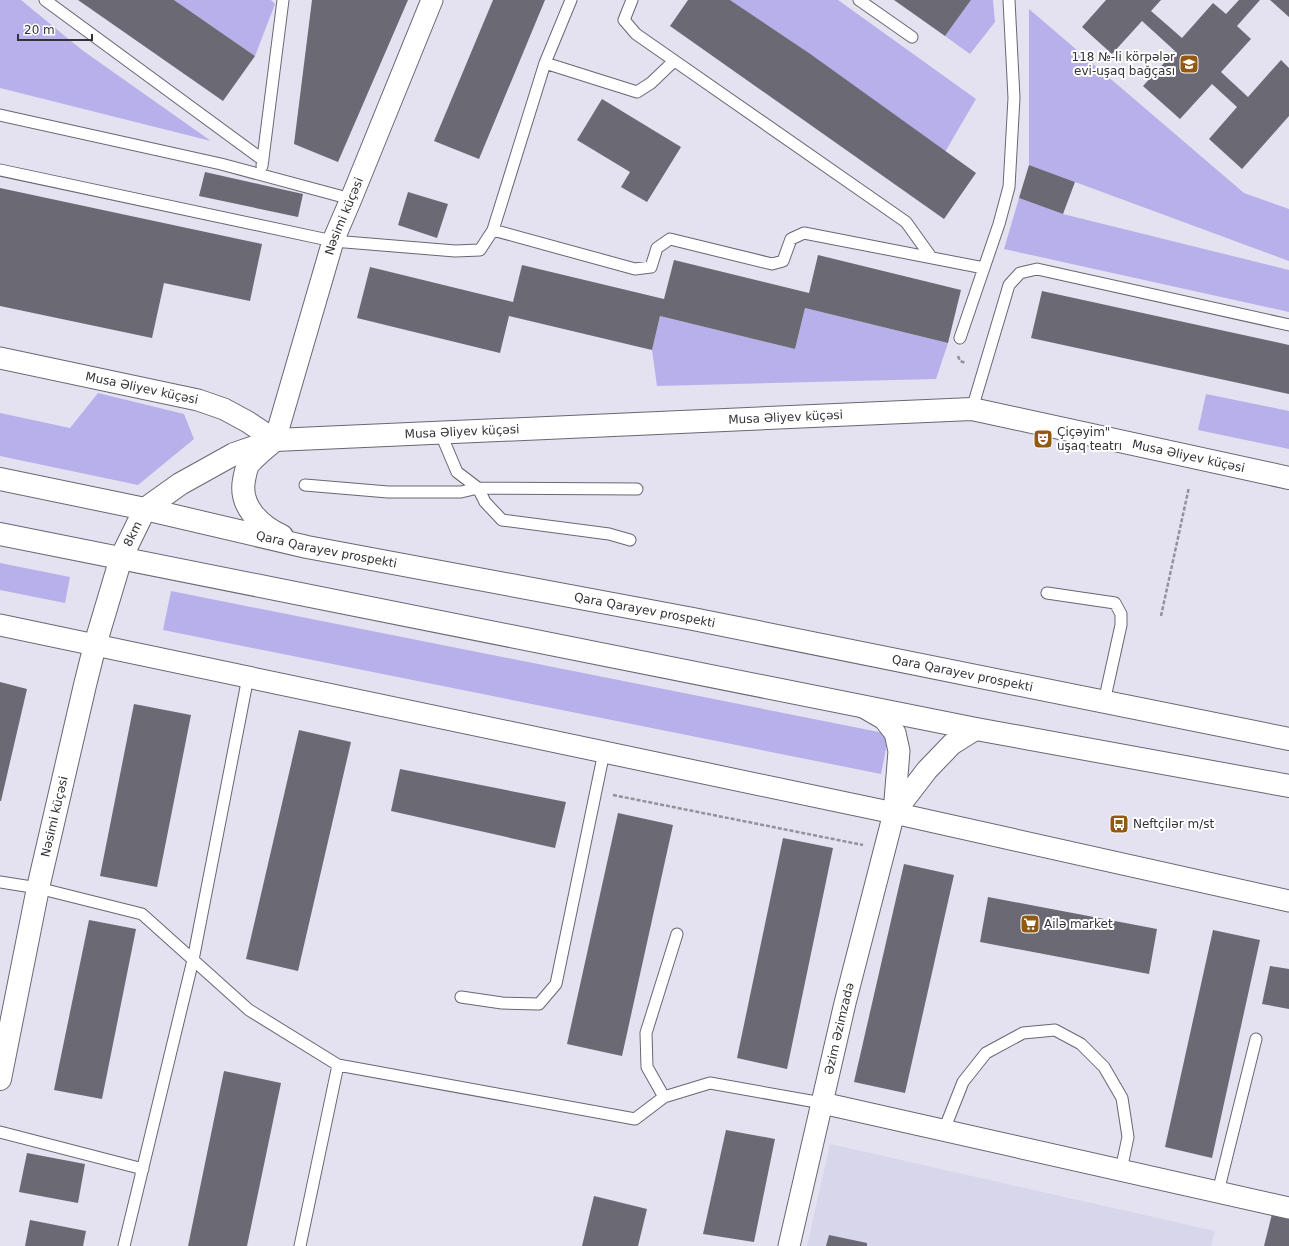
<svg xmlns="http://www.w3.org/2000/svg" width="1289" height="1246" font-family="'DejaVu Sans',sans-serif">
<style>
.built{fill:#d7d6ea}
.green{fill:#b8b0eb}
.building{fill:#6a6974}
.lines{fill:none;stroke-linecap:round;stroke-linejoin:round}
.lane-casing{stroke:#686772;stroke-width:13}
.street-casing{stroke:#686772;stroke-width:23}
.secondary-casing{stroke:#686772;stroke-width:24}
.primary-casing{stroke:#686772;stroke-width:24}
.path{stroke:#93929b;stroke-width:2.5;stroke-dasharray:4 2;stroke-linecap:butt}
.lane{stroke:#fff;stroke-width:11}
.street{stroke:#fff;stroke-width:21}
.secondary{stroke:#fff;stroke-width:22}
.primary{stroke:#fff;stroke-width:22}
.labels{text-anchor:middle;stroke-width:4;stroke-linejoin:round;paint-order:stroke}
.poi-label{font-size:12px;fill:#323237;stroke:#fff;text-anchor:start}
.street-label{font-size:12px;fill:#323237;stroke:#fff}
</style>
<rect width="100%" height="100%" fill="#e4e2f0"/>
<path class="built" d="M830,1144L1215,1231L1211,1246H807Z"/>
<path class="green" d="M0,0H21L82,50L211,141L0,88Z
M174,0H271L275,4L255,56Z
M730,0H838L976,99L945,152L809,53Z
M971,0H993L995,22L970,54L945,36Z
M1029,9L1244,193L1289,209V261L1029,165Z
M1019,198L1063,214L1289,270V312L1004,249Z
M805,308L948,343L936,379L657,386L652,350L660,316L795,349Z
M98,393L184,414L194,439L138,485L0,456V413L70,428Z
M1206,394L1289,411V449L1198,430Z
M0,563L70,577L65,603L0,590Z
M171,591L889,734L881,774L163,630Z"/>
<path class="building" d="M78,0H174L255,56L223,101Z
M312,0H408L338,162L294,144Z
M493,0H545L479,159L434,141Z
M688,0H730L809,53L976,173L944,219L670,26Z
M894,0H971L945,36Z
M1106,0H1161L1151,11L1182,38L1213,3L1226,14L1239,0H1260L1237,26L1251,39L1221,72L1248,97L1281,60L1289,68V116L1242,169L1209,139L1237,107L1212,84L1180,119L1143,86L1175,51L1142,21L1112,54L1082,27Z
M1270,0H1289V17Z
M602,99L681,147L647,202L621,187L630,172L577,140Z
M1029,165L1075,182L1063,214L1019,198Z
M205,172L303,194L298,217L199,196Z
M0,188L262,244L250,301L164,283L152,338L0,306Z
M408,192L448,204L437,238L398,225Z
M818,255L961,290L948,343L805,308L795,349L660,316L652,350L509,316L500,353L357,318L370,267L513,302L522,265L664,299L674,260L809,293Z
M1042,291L1289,345V394L1031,338Z
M0,682L27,689L1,801H0Z
M134,704L191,715L157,887L100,876Z
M299,730L351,742L298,971L246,959Z
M400,769L566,802L555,848L391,811Z
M618,813L673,825L622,1056L567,1044Z
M783,838L833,848L787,1069L737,1058Z
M904,864L954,875L905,1093L854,1082Z
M988,897L1157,929L1149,974L980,942Z
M89,920L136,929L102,1099L54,1090Z
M1213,930L1260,940L1212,1158L1165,1147Z
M1270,966L1289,969V1009L1262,1004Z
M224,1071L281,1083L247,1246H188Z
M726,1130L775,1139L754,1242L703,1234Z
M27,1153L85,1164L78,1203L19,1192Z
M594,1196L647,1209L638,1246H582Z
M1272,1214L1289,1218V1246H1264Z
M30,1220L86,1231L83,1246H25Z
M829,1235L867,1243V1246H826Z"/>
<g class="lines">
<g class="lane-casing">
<path id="lane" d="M45,0L263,160
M632,0L624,20L636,34L906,222L931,257
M859,0L912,37
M545,63L637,92L651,83L674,61
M0,115L221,164L351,199
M262,166L283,0
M0,170L333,241L455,251L480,250L493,230L545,63L571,0
M493,230L635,269L651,267L657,248L670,239L772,264L783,261L791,239L804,233L984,268
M960,338L999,224L1009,187L1014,98L1009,0
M972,409L1009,285L1020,273L1037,269L1289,325
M440,432L457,472L478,488L637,489
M305,485L388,492H461L478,488L485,502L502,520L609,534L630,540
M1047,593L1115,603L1121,614V625L1104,702
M0,882L38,888L142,914L249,1010L338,1065L635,1119L664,1097L710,1083L822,1103
M461,997L502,1003L539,1004L556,984L604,752
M664,1097L647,1067L646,1033L677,934
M944,1130L963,1082L986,1053L1023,1033L1055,1030L1081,1044L1104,1067L1122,1098L1128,1137L1121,1170
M0,1132L143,1169
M1218,1192L1256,1039
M124,1246L193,960L248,677
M300,1246L338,1065"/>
</g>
<g class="street-casing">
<g id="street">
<path id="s1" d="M0,358L198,400L224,409L248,422L275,440L333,241L351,199L432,0"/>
<path d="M0,625L894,813L1289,901"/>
<path d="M894,813L927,770L952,744L976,729"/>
<path d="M822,1103L1289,1208"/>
<path id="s2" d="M789,1246L845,1003L894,813L899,751L895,733L884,719L865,708"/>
</g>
</g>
<g class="secondary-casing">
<g id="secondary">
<path id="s3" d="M0,1079L38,888L85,685L95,645L121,558L145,509L180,484L234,454L275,440L972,409L1289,478"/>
</g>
</g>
<g class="primary-casing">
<g id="primary">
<path d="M275,440C268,446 253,458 248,465C246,469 245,475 244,480C239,506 260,526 282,536"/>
<path id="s4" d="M0,479L145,509L307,547L693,619L1289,739"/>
<path d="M0,534L976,729L1289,786"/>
</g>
</g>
<path class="path" d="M958,356L960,361L966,363
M1161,616L1189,487
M613,795L863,845"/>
<use href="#lane" class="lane"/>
<use href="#street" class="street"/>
<use href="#secondary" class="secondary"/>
<use href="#primary" class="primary"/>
</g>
<defs>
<g id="school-square" transform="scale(1)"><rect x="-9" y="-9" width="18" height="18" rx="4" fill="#915911" stroke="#fff"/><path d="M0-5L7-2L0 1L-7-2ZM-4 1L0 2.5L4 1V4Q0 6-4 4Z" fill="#fff"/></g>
<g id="theatre-square" transform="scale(1)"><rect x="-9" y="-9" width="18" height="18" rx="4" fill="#915911" stroke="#fff"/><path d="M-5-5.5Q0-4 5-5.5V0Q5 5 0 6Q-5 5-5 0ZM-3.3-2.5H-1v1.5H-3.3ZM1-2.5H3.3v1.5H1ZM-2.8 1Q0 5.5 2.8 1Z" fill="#fff"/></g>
<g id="bus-square" transform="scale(1)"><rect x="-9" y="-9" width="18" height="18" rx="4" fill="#915911" stroke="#fff"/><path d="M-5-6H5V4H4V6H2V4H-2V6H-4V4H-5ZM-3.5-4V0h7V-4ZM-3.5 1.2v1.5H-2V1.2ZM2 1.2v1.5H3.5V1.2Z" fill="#fff"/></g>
<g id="supermarket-square" transform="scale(1)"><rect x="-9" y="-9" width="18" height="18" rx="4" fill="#915911" stroke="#fff"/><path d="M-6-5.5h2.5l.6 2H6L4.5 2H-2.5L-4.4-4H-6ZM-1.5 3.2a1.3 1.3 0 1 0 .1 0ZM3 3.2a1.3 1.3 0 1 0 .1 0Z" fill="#fff"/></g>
</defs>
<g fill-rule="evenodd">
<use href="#school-square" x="1189" y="64"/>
<use href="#theatre-square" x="1043" y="439"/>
<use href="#bus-square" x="1119" y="824"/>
<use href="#supermarket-square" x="1030" y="924"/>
</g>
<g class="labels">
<g class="poi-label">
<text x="1175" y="61" text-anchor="end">118 №-li körpələr<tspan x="1175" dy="14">evi-uşaq bağçası</tspan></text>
<text x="1057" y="436">Çiçəyim"<tspan x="1057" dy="14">uşaq teatrı</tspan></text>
<text x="1133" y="828">Neftçilər m/st</text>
<text x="1044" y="928">Ailə market</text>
</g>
<g class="street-label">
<text dy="4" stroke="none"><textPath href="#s1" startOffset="524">Nəsimi küçəsi</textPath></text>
<text dy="4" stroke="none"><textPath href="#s1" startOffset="145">Musa Əliyev küçəsi</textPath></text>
<text dy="4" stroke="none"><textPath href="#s3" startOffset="1249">Musa Əliyev küçəsi</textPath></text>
<text dy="4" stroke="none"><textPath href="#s3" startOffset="925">Musa Əliyev küçəsi</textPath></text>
<text dy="4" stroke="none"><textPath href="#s3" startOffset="1657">Musa Əliyev küçəsi</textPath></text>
<text dy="4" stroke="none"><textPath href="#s3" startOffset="562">8km</textPath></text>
<text dy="4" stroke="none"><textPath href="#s4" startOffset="334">Qara Qarayev prospekti</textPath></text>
<text dy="4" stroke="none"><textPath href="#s4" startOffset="658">Qara Qarayev prospekti</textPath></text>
<text dy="4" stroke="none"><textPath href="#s4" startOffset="982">Qara Qarayev prospekti</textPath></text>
<text dy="4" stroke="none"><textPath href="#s3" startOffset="268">Nəsimi küçəsi</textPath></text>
<text dy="4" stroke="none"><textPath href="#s2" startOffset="223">Əzim Əzimzadə</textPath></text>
</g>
</g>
<path d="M18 34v6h74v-6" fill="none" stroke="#323237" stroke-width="2"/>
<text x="24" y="34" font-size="12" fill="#323237" stroke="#ffffff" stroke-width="3" paint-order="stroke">20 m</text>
</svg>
